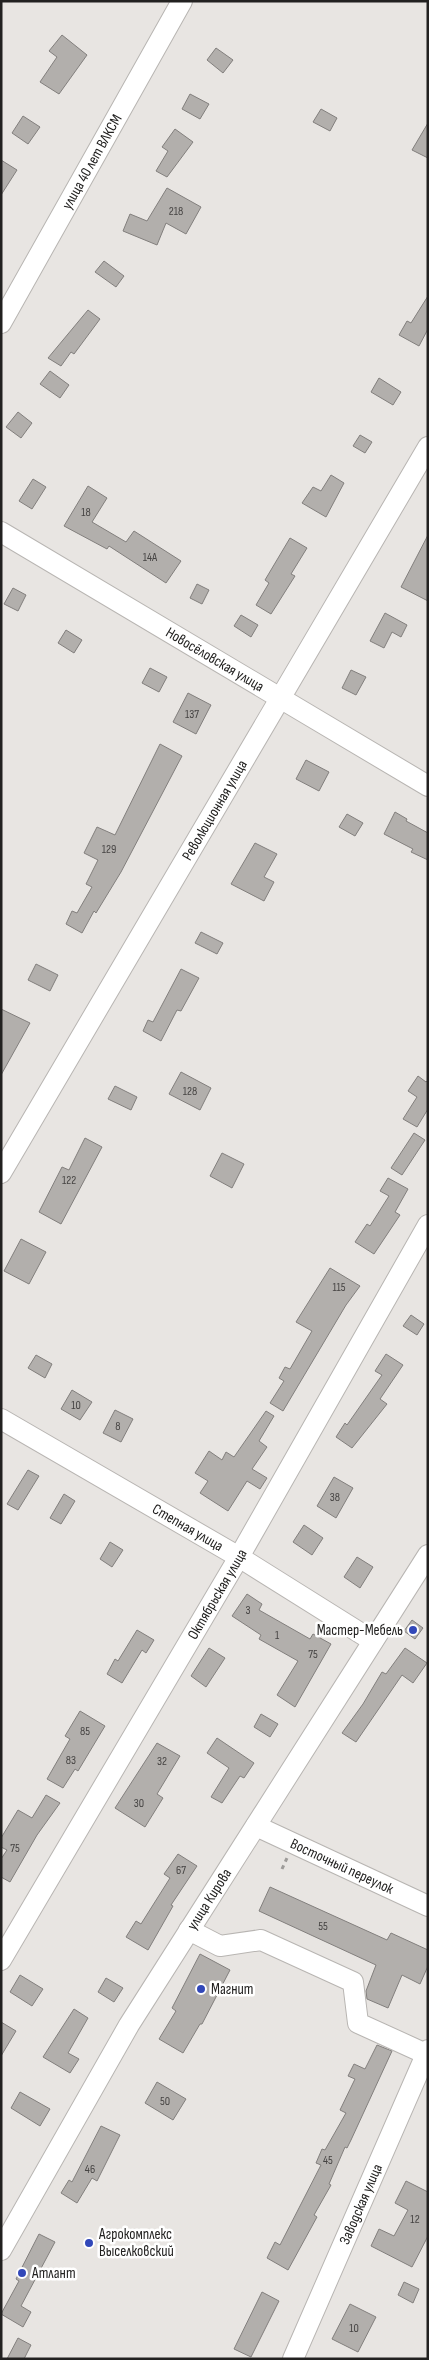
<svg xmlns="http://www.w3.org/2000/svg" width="429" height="2360" font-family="'Sofia Sans Condensed',sans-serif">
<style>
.building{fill:#b2afac;stroke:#827f7d}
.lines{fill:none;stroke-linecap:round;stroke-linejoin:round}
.minor-casing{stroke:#b8b5b2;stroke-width:22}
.path{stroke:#9d9b99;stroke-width:3;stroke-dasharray:4 4;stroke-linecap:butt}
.minor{stroke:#fff;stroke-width:20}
.poi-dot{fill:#3248b9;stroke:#fff;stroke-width:2}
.labels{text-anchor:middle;stroke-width:5;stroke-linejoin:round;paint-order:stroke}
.number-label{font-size:12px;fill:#464443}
.street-label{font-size:15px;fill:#222120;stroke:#fff}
.poi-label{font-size:15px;fill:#222120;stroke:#fff;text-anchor:start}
</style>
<rect width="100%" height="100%" fill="#e8e5e2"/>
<path class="building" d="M62,35L87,55L59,94L40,82L57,57L49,51Z
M216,48L233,60L223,73L207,60Z
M190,94L209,104L200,119L182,109Z
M321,109L337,118L330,131L313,122Z
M23,116L40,127L28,144L12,133Z
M428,123V158L412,150Z
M175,129L193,142L167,177L156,171L168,151L162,147Z
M1,160L17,170L1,195Z
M167,188L201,207L186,234L166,223L157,245L123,231L130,214L147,221Z
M104,261L124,276L116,287L95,272Z
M428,296V329L419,346L399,335L407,321L411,323Z
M88,310L100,319L74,354L71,352L61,366L48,358Z
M50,371L69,385L60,398L40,384Z
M379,378L401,392L393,405L371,392Z
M18,412L32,423L21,438L6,427Z
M360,435L372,442L365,453L353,446Z
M331,475L344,483L326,517L302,503L313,487L321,491Z
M33,479L46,487L32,509L19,501Z
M88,486L107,498L92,522L126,542L134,531L181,561L166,583L109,546L107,549L64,526Z
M428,535V601L401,587Z
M290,538L307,548L291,574L295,576L271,614L256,605L269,583L265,580Z
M197,584L209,590L202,604L190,598Z
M13,588L26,595L18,611L4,604Z
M385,613L407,625L401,637L392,632L384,648L370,641Z
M241,615L258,625L251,637L234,626Z
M66,630L82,640L74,653L58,643Z
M150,668L167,677L159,692L142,683Z
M351,670L366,677L356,695L342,688Z
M188,693L211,705L196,734L173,722Z
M160,744L182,756L121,872L96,913L94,911L82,933L66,924L72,911L77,913L92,887L86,884L98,860L84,853L97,827L115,835Z
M306,760L329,772L319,791L296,779Z
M395,812L407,819L406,821L428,833V860L411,852L413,849L384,834Z
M347,814L363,823L355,836L339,827Z
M255,843L277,854L264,877L274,882L264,901L231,884Z
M201,932L223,943L217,954L195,943Z
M36,964L58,975L50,991L28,980Z
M181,969L199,978L181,1011L177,1010L161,1041L143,1031L148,1020L153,1022Z
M1,1009L30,1023L1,1075Z
M181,1072L211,1088L200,1110L169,1094Z
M418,1076L426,1082L428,1080V1109L417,1127L403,1119L417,1097L408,1091Z
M115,1086L137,1097L131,1110L108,1099Z
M414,1133L425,1140L402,1175L391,1168Z
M85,1138L102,1147L61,1224L39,1212L62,1167L69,1170Z
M222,1153L244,1164L232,1188L210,1176Z
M388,1178L408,1189L395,1212L400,1215L374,1254L355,1242L367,1224L370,1226L389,1196L380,1191Z
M21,1239L46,1252L29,1284L4,1271Z
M330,1268L360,1286L346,1305L283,1411L270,1403L284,1381L279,1378L285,1367L290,1369L312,1331L296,1322Z
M411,1315L424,1324L417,1335L403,1326Z
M386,1354L403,1365L380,1399L387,1404L352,1448L336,1437L345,1423L347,1425L382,1375L375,1371Z
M36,1355L52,1364L45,1378L28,1368Z
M72,1390L92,1402L80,1420L61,1409Z
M115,1410L133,1419L121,1442L103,1433Z
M266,1411L274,1416L259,1441L267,1447L252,1469L267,1478L260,1489L247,1481L228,1511L200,1493L208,1481L195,1473L209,1451L222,1460L226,1452L234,1457Z
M28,1470L39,1476L18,1510L7,1504Z
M334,1477L353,1488L336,1518L317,1506Z
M64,1494L75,1501L61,1524L50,1518Z
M304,1525L323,1538L312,1555L293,1542Z
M110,1542L123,1550L112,1567L100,1559Z
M357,1557L373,1567L360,1588L344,1577Z
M247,1594L262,1604L259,1610L310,1639L313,1634L331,1644L295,1707L277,1695L298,1661L259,1639L261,1635L232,1616Z
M412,1620L423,1628L415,1639L404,1631Z
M137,1630L154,1640L146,1653L142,1650L122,1683L107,1674L115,1659L118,1661Z
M209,1648L225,1658L206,1687L191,1676Z
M405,1648L427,1663L413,1683L402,1675L356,1742L342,1733L363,1704L382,1672L386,1674Z
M80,1711L105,1726L78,1771L75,1769L63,1788L47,1779L70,1739L65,1736Z
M261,1714L278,1724L270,1737L254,1727Z
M217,1738L254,1763L244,1778L240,1776L222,1803L211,1797L229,1768L207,1753Z
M157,1743L180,1756L157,1794L163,1798L145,1827L115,1808Z
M46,1795L60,1803L37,1835L10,1882L1,1877V1859L7,1850L1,1847V1838L18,1810L32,1818Z
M178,1854L197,1866L171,1905L173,1906L148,1950L126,1937L136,1921L141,1924L170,1878L164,1874Z
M270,1887L387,1940L391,1933L428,1950V1966L420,1984L402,1975L388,2008L367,1999L366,1991L376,1965L259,1911Z
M200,1954L230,1970L202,2024H200L183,2053L159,2039L176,2011L172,2008Z
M20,1975L43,1989L32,2006L10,1992Z
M106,1978L123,1988L114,2002L98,1992Z
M74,2009L88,2018L68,2053L79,2059L70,2073L43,2057Z
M1,2022L16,2031L1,2056Z
M377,2045L392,2051L351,2140L347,2148L345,2147L329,2184L331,2185L314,2215L317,2217L288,2270L267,2258L275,2242L280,2245L321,2165L316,2163L322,2149L325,2150L346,2113L340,2110L355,2079L348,2076L354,2064L365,2069Z
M157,2082L186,2099L173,2120L145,2103Z
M20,2092L50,2109L40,2126L11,2108Z
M101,2126L120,2135L97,2181L92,2178L77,2203L61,2193L69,2180L72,2182Z
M406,2181L428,2192V2236L412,2267L371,2246L379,2229L394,2236L408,2210L395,2203Z
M39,2234L55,2242L21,2306L31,2312L23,2327L1,2314L19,2281L16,2279Z
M404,2282L419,2289L413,2303L398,2295Z
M262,2292L279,2301L251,2357L234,2349Z
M350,2304L376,2317L358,2352L332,2339Z
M18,2338L31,2345L24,2359H7Z"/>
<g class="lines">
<g class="minor-casing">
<g id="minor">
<path id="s1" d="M1,323L182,1"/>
<path id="s2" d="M1,532L428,786"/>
<path id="s3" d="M1,1173L428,447"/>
<path id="s4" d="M1,1419L239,1557L373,1641"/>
<path id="s5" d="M256,1826L428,1906"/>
<path d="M189,1930L220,1946L261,1940L353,1982L358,2023L426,2054"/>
<path id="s6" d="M1,1960L239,1557L428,1225"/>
<path id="s7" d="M1,2250L129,2025L428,1555"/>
<path id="s8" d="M293,2359L428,2050"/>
</g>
</g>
<path class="path" d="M282,1869L287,1858"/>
<use href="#minor" class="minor"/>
</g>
<g class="poi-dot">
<circle cx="413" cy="1630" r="5"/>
<circle cx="201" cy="1989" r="5"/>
<circle cx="89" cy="2243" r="5"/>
<circle cx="22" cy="2273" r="5"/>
</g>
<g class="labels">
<g class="number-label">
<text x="176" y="215">218</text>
<text x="86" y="516">18</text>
<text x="150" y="561">14А</text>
<text x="192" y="718">137</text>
<text x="109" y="853">129</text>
<text x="190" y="1095">128</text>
<text x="69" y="1184">122</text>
<text x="339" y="1291">115</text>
<text x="76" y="1409">10</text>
<text x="118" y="1430">8</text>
<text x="335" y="1501">38</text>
<text x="248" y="1614">3</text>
<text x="277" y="1639">1</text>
<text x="313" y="1658">75</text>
<text x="85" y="1735">85</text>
<text x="71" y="1764">83</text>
<text x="162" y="1765">32</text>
<text x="139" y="1807">30</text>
<text x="15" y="1852">75</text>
<text x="181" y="1874">67</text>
<text x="323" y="1930">55</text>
<text x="165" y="2105">50</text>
<text x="328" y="2164">45</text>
<text x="90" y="2173">46</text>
<text x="415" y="2223">12</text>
<text x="354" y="2332">10</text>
</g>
<g class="street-label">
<text dy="5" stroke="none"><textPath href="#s1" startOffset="185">улица 40 лет ВЛКСМ</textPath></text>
<text dy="5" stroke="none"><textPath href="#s2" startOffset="249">Новосёловская улица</textPath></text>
<text dy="5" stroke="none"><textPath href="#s3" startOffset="421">Революционная улица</textPath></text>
<text dy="5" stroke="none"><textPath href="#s4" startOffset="216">Степная улица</textPath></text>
<text dy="5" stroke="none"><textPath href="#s6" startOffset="425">Октябрьская улица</textPath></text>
<text dy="5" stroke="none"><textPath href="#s5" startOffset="95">Восточный переулок</textPath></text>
<text dy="5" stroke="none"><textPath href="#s7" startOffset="408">улица Кирова</textPath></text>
<text dy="5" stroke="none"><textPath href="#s8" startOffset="169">Заводская улица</textPath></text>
</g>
<g class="poi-label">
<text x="403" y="1635" text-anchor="end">Мастер-Мебель</text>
<text x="211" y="1994">Магнит</text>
<text x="99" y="2239">Агрокомплекс<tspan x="99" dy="17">Выселковский</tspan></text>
<text x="32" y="2278">Атлант</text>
</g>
</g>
<rect width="429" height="2360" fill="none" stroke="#222120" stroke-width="5"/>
</svg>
